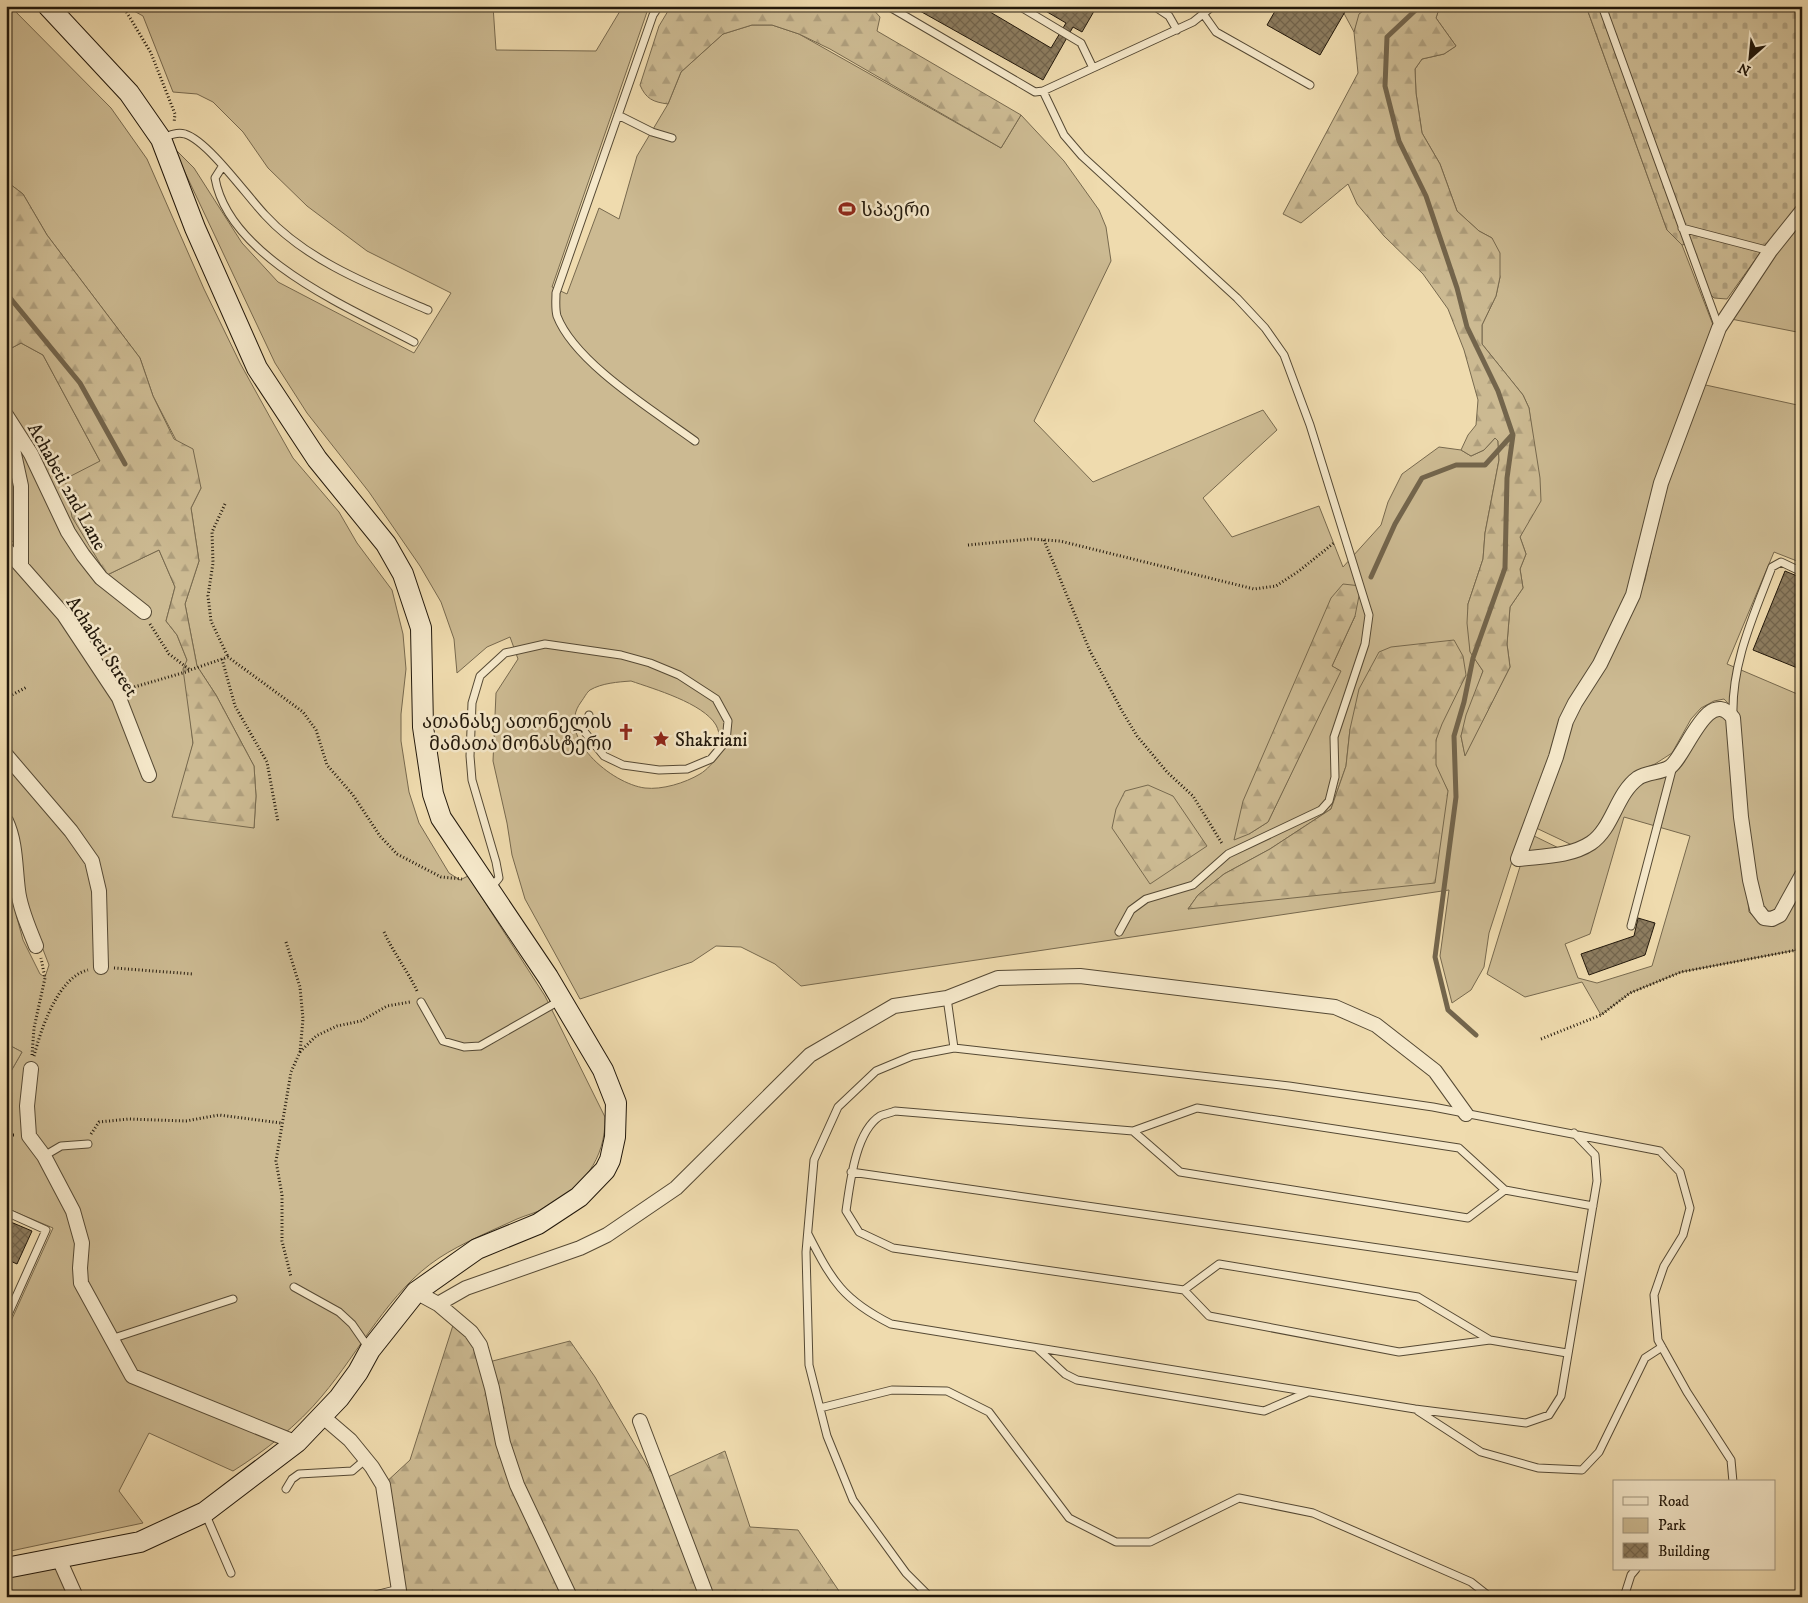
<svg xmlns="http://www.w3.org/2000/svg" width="1808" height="1603" font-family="'IM FELL DW Pica','Noto Serif Georgian',serif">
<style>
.green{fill:#ccba92;stroke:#77694e;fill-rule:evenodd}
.forest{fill:url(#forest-firs);stroke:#77694e}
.cemetery{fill:url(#cemetery-stones);stroke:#77694e}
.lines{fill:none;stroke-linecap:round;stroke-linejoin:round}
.stream{stroke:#73654c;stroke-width:5}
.building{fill:url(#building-cross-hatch);stroke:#22180b}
.lane-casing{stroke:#554934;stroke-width:9}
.street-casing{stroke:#554934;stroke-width:16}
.secondary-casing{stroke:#22180b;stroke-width:22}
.path{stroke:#22180b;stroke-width:3;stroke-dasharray:1 2.5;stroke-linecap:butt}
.lane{stroke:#f5e8ca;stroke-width:7}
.street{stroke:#f5e8ca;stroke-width:14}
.secondary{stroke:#f5e8ca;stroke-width:20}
.labels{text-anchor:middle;stroke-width:5;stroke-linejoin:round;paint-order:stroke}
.poi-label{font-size:19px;fill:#22180b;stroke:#f5e8ca;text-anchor:start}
.street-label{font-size:19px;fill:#22180b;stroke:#f5e8ca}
</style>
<defs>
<pattern id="forest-firs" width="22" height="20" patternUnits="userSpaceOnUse" patternTransform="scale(1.25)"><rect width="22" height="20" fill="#ccba92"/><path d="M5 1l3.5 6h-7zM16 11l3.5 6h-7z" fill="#af9f7d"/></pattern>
<pattern id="cemetery-stones" width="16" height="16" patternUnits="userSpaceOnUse" patternTransform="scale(1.25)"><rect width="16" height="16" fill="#ccba92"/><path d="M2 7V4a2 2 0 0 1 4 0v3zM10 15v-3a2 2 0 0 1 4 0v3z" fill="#af9f7d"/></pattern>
<pattern id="building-cross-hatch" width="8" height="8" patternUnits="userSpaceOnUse" patternTransform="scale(1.25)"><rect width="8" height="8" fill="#8d7d60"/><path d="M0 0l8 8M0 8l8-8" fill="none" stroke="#73654d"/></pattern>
</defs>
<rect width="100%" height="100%" fill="#efdbae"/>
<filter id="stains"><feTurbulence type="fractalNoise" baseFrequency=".004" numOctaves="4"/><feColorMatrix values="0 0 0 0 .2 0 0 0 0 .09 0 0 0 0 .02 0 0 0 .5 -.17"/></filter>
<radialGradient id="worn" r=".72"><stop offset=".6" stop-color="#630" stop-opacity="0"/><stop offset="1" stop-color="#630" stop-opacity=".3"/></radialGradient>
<path class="green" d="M6,6H10L111,108L147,159L204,289L240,363L271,419L293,458L339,512L357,543L392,590L403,634L406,669L401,714V741L409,792L419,823L449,873L460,880L468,876L545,996L605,1117C606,1159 582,1189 545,1208C536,1213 526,1215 517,1219C491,1231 462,1243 439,1258C389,1291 360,1351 322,1396C298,1425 265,1451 233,1471L149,1433L119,1491L143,1523L6,1552V1332L53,1228L6,1208V1080L22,1052L9,1045L6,1047V834L17,918L23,940L40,974L45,977L49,965L23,898L17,838L6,808V762L22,767L6,743V552L72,635L121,710L129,703L98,657L25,563L16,441L93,565L6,411V351L21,343L43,355L100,461L107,575L159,550L175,587L166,621L177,635L187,660V688L193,744L182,784L254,828L256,796L254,766L216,695L197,666L185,604L199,561L191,508L201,488L153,396L140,358L47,235L23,194L6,181Z
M125,6H493L496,50L596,51L623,6H649L552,287L567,294L599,208L619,219L637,156L668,104L681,72L723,34L752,25H772L799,34L1001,148L1021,115L1064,161L1099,210L1106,227L1111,261L1034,421L1093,482L1263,410L1277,430L1203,498L1232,537L1319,506L1343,567L1381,525L1388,502L1402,474L1439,447L1461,450L1471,456L1484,450L1495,438L1498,441L1499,460L1485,533L1483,559L1468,604L1470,651L1483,671L1461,736L1465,755L1510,667L1507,644L1510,607L1523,588L1520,569L1526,554L1520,537L1529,519L1532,434L1529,408L1523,395L1482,344V325L1496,296L1500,277L1492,238L1479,231L1457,211L1440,164L1422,133L1416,93L1415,69L1422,59L1444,54L1456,46L1436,18L1440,6H1586L1667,230L1682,245L1715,330L1638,568L1519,840L1489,933L1484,967L1471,990L1452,1003L1440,956L1449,890L801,986L775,964L741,947L716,946L692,962L580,999L525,899L512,855L507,823L493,761L496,693L518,659L510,637L487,647L457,673L454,639L441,602L420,566L369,492L307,413L275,363L173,147L194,168L242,243L278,282L414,353L451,293L367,251L307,206L268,168L243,132L213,102L197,94L173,92L143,16ZM1355,616L1332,666L1340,671L1268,822L1249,834ZM1466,675C1453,701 1428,736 1436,766C1439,775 1444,783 1448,791L1188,909L1198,895L1224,874L1270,849L1331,809L1346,766L1350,729ZM631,681C654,689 703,703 716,725C721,734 720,747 719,756C713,762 707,770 700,774C685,783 662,790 645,788C612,784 555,737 581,702C584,698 587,692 590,690C602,683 618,682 631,681Z
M1340,6H1370L1360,14L1354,32Z
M1802,217V333L1731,319Z
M1701,384L1802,406V563L1774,552L1727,664L1802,696V866L1778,912L1769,914L1760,905L1745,815L1738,714L1724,699L1714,701L1701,708L1691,719L1672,753L1655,764L1636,771L1589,838L1572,845L1534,827L1580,702L1636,603L1645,580L1667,480Z
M6,435L18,487L16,540L13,542L6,534Z
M1719,711L1730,725L1749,912L1757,920L1773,923L1802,883V949L1681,972L1630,993L1601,1015L1582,982L1525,997L1487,974L1530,834L1573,855L1597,843L1638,782L1672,769L1697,729ZM1624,817L1690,836L1652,966L1597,983L1578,978L1565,944L1590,934Z
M59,1559L76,1597H6V1568Z"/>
<path class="forest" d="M671,6H870L880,17L877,31L1021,115L1001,148L830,49L799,34L772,25H752L723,34L681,72L668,104C653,102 646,99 640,85L659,26Z
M1370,6H1440L1436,18L1456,46L1444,54L1422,59L1415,69L1416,93L1422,133L1440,164L1457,211L1479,231L1492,238L1500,253V277L1496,296L1482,325V344L1523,395L1529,408L1540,478L1541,501L1520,537L1526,554L1520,569L1523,588L1510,607L1507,644L1510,667L1465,756L1461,736L1466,715L1483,671L1470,652L1467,623L1468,604L1483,559L1485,533L1499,460L1498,441L1495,438L1484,450L1471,456L1461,450L1468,435L1476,425L1478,400L1464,350L1448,309L1423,274L1384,236L1357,204L1348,184L1301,223L1283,214L1358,73L1354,32L1359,14Z
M6,181L23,194L47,235L140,358L153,396L174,439L193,449L201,488L191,508L199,561L185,604L197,666L216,695L254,766L256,796L254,828L172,817L193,743L183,669L187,660L177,635L166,621L175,587L159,550L107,575L72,517L65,479L100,461L43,355L21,343L6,351Z
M1343,584L1361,586L1355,616L1332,666L1341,671L1268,822L1249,834L1234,840L1243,801L1331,598Z
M1454,640L1463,656L1466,675L1442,724L1436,740V765L1448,791L1435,883L1188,909L1198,895L1224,874L1270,849L1331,809L1346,766L1350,729L1359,689L1379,652L1391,647Z
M1148,785L1173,796L1207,846L1150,884L1112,828L1116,809L1125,791Z
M9,1045L22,1052L6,1080V1047Z
M455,1319L485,1363L570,1341L595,1377L657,1482L725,1451L750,1527L798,1530L843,1597H400L383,1485L410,1460Z"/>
<path class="cemetery" d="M1586,6H1802V202L1789,221L1765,246L1727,299L1714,298L1708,292L1691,243L1682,245L1667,230Z"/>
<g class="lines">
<path class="stream" d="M1420,6L1387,37L1385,86L1399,141L1426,196L1457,288L1467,327L1498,391L1513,435L1507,478L1505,568L1473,658L1464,702L1454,736L1456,797L1435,957L1448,1010L1476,1035
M6,293L80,383L125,464
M1371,577L1395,524L1422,478L1456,465H1485L1512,435"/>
</g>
<path class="building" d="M911,6H980L1051,48L1066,23L1037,6H1097L1082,32L1073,27L1043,80Z
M1278,6H1340L1346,10L1320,55L1267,25Z
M1785,571L1802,578V664L1800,669L1753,650Z
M1638,918L1655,923L1645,955L1589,975L1581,954L1634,936Z
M6,1220L32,1231L17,1264L6,1259Z"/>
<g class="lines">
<g class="lane-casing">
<path id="lane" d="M659,6L653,15L556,293C556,300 555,309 557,316C575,363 654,411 695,441
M888,6L1035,92L1043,91L1193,22L1213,6
M1019,6L1081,43L1093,68
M1154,6L1169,16L1177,30
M1602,6L1719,328
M1204,15L1216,32L1310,85
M1043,91L1064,135L1082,156L1237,298L1265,328L1284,355L1310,425L1369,615L1365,644L1334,737L1335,777L1329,801L1321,810L1228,854L1193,885L1146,899L1131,910L1119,932
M618,115L652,132L672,138
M163,138C170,135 177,132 185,134C208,141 247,196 265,215C307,261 372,286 428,310
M222,167L215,178C229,258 350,308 414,342
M1682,228L1770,251
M1733,718C1731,664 1753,617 1772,567L1781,562L1802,572
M491,888L499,878L496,862L472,780L470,756L472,703L480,676L505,653L545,644L621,655L650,663L679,675L716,699L728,721L726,741L711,759L687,769L659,770L623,765L604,756L583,730L589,715
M1631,926L1673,766
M947,998L954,1048L1289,1086L1433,1107L1660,1151L1680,1172L1690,1208L1683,1235L1664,1266L1654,1295L1658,1340L1687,1392L1731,1460L1733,1482
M421,1002L443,1041L464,1047L480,1046L559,1001
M1133,1131L895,1111C891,1113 884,1114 880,1116C855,1132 850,1184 846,1211L859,1232L893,1248L1184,1290L1209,1316L1399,1352L1490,1340L1418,1297L1219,1264L1184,1290
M44,1156L61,1146L88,1144
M851,1172L1580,1277
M1505,1190L1468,1218L1180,1172L1133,1131L1197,1108L1459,1148L1505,1190L1593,1206
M6,1212L46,1230L6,1319
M808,1234C832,1281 843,1300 891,1324L1415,1409L1526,1423L1549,1415L1561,1396L1597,1181L1595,1155L1574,1133
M294,1287L339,1312L352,1324L368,1347
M111,1339L233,1299
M1490,1340L1567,1353
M1037,1348L1065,1374L1077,1380L1264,1411L1306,1393
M820,1408L892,1390L947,1391L989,1412L1069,1518L1116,1542H1150L1239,1498L1313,1513L1471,1582L1490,1597
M1418,1411L1481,1452L1538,1468L1582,1470L1599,1452L1645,1358L1662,1347
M286,1489L292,1479L299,1474L352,1471L366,1459
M205,1513L231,1573
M367,1597L399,1589
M930,1597L906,1573L853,1500L827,1436L809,1365L806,1252L814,1160L838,1107L876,1071L912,1056L954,1048
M1624,1597L1631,1575L1636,1569"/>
</g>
<g class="street-casing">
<path id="street" d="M1802,211L1770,251L1719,328L1661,483L1633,595L1600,664L1575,703L1566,721L1556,757L1518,859C1542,856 1570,857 1591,843C1613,828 1616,794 1638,778C1647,772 1661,773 1670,767C1686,756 1708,684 1733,718L1741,817L1750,880L1757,909L1764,918L1772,919L1780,915L1802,875
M6,415L31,454L68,532L83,555L101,578L144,612
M12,425L11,440L21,486V565
M6,549L64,615L119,698L149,775
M6,755L71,831L92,861L99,891L101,967
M6,821C16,842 15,867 18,890C20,909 29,928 36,946
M31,1069L27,1106L29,1136L44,1156L73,1211L82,1243L80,1268L81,1283L132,1376L297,1443
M416,1292L438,1304L471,1332L480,1345L492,1388L503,1443L517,1485L570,1597
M438,1304L466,1288L580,1248L607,1235L676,1188L810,1055L894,1006L947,998L998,978L1080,976L1335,1007L1376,1025L1435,1071L1466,1114
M322,1416L350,1440L372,1467L383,1485L400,1597
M640,1421L707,1597
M59,1559L76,1597"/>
</g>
<g class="secondary-casing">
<path id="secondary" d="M6,1568L140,1542L205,1512L297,1442L339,1398L358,1372L370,1350L416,1292L477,1249L538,1224L579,1197L605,1170L610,1160L615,1137L616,1103L603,1070L548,977L441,818L433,794L423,727L421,628L403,574L386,544L317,459L257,368L195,228L161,139L129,93L48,6"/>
</g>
<path class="path" d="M123,6L151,53L175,114L174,123
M225,504L212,532L213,563L208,596L211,621L228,657
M1044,540L1090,651L1122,711L1137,736L1167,772L1193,796L1223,845
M968,545L1031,539L1060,541L1254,589L1276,586L1299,571L1335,542
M150,624L169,654L190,670L228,657L303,712L316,730L327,765L353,795L380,836L397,854L441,877L462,879
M222,659L235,706L267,762L278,822
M131,688L189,671
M6,698L27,687
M384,932C394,954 408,971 418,993
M286,942L300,987L303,1019L300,1052L291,1072L276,1161L282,1195V1241L291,1277
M114,968L193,974
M1541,1039L1601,1015L1630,993L1681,972L1802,949
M300,1052L316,1036L337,1026L361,1021L387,1006L410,1002
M32,1055L34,1028L45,978L41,958
M34,1056C41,1029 58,977 88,970
M91,1134L99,1122L129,1119L186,1121L219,1115L281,1123
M6,1135H15"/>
<use href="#lane" class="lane"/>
<use href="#street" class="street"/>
<use href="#secondary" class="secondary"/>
</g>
<defs>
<g id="stadium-bare" transform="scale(1.35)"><path d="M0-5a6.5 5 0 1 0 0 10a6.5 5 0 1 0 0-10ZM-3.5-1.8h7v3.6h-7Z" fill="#8f2418" stroke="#f5e8ca" stroke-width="2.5" paint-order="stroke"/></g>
<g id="church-bare" transform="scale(1.35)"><path d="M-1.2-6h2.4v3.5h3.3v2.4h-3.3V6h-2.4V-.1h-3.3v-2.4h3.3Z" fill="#8f2418" stroke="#f5e8ca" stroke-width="2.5" paint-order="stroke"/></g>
<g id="sight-bare" transform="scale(1.35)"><path d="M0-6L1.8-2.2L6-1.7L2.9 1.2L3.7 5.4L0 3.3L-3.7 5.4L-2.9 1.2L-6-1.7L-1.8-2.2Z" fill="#8f2418" stroke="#f5e8ca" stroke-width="2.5" paint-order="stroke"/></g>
</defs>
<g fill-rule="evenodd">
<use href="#stadium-bare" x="847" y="209"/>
<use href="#church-bare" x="626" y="732"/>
<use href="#sight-bare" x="661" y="739"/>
</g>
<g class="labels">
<g class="poi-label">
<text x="861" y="216">სპაერი</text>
<text x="612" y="728" text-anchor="end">ათანასე ათონელის<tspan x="612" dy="22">მამათა მონასტერი</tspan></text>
<text x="675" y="746">Shakriani</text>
</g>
<g class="street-label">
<text transform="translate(68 486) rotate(61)" y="7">Achabeti 2nd Lane</text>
<text transform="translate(103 646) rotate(57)" y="7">Achabeti Street</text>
</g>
</g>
<rect width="1808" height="1603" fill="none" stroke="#efdbae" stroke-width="25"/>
<rect x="8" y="8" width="1793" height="1588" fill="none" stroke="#22180b" stroke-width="2.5"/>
<rect x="12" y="12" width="1783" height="1578" fill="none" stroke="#22180b"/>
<rect x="1613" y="1480" width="162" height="90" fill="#f5e8ca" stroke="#a1957e"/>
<rect x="1623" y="1497" width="25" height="8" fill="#f5e8ca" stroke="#a1957e"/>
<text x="1658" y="1506" font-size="15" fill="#22180b">Road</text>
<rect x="1623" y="1518" width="25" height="15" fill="#ccba92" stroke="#a1957e"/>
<text x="1658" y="1530" font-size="15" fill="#22180b">Park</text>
<rect x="1623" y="1543" width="25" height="15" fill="url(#building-cross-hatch)" stroke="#a1957e"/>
<text x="1658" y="1556" font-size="15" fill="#22180b">Building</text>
<g transform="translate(1750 58) rotate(207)" stroke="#f5e8ca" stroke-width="4" paint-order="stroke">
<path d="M0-4L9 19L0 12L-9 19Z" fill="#22180b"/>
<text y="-8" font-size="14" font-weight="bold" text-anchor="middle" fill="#22180b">N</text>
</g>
<rect width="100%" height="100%" filter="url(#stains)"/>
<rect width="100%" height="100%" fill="url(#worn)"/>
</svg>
